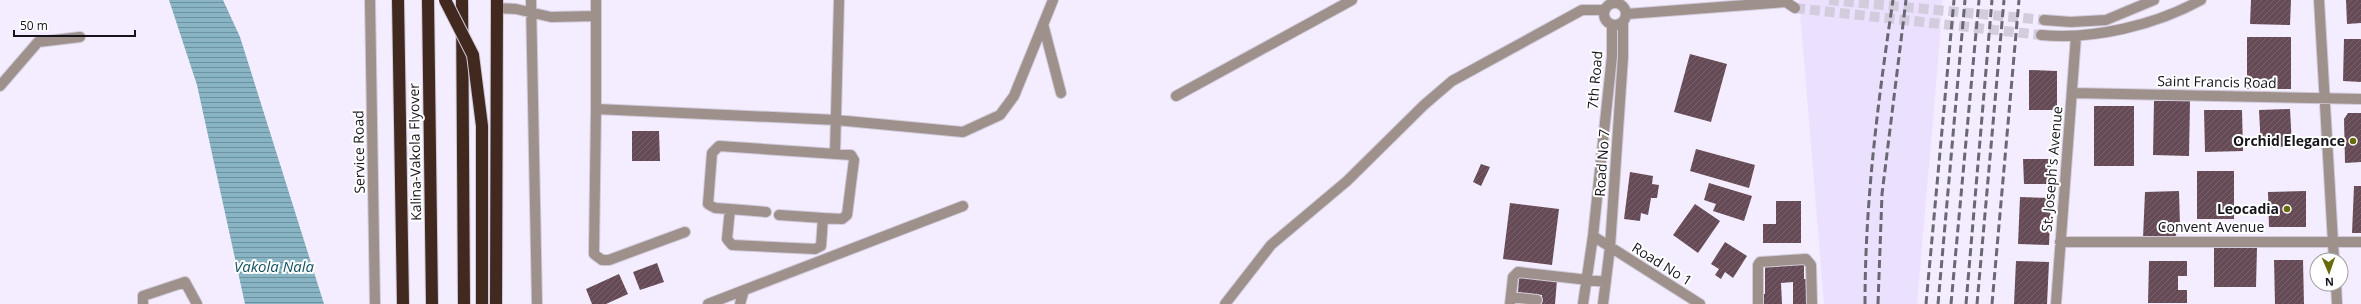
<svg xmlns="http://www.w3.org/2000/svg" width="2361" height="304" font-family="'Open Sans',sans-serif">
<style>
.built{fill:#ebe1fe}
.water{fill:url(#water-rules)}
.building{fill:url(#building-hatch)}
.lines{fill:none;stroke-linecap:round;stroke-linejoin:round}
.minor-tunnel{stroke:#d2ccdd;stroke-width:10;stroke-dasharray:10 5;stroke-linecap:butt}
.minor-casing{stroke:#d0cadb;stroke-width:12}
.highway-casing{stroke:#d0cadb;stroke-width:14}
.minor{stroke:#9e908b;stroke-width:10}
.highway{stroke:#422920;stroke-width:12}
.rail{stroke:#6b6774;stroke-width:3;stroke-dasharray:8 4;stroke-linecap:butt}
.highway-bridge-casing{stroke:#d0cadb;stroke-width:14;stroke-linecap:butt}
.highway-bridge{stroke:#422920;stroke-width:12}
.poi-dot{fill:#696b0b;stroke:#fff;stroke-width:1.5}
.labels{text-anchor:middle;stroke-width:4;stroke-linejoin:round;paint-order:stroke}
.street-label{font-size:14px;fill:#16131d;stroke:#fff}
.poi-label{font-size:14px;font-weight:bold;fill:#16131d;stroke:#fff;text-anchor:end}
.water-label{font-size:15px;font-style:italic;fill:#145163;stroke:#fff}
</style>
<defs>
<pattern id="water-rules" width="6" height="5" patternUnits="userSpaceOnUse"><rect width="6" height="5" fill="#88b4c4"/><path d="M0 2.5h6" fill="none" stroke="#6e919f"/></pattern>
<pattern id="building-hatch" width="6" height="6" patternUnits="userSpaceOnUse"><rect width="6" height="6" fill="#664b56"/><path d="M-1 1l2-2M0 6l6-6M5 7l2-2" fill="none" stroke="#77616a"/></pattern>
</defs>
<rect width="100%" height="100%" fill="#f3edff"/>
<path class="built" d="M1799,0H1942L1940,39L1917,304H1824Z"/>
<path class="water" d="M169,0H223L240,37L324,304H245L197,85Z"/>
<path class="building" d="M2251,0H2291L2290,25L2250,24Z
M2346,0H2361V23L2347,24Z
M2247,37H2291V89H2247Z
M2344,39H2361V82L2343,81Z
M1690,54L1727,64L1711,122L1674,112Z
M2029,70L2057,71V110H2029Z
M2154,101H2190L2189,156L2153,155Z
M2094,106H2134V166H2094Z
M2290,109L2292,146L2261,148L2259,110Z
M2204,110H2242L2243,151L2205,152Z
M2348,113H2361V162L2345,163L2344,119Z
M632,131H659L660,161H632Z
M1696,149L1755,165L1749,188L1690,171Z
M2023,159H2051L2052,184H2024Z
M1481,164L1490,167L1481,186L1473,182Z
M2197,171H2234V219H2197Z
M1630,172L1653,176L1652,184L1659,185L1657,198H1651L1648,215L1641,213L1640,221L1624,219Z
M1709,183L1752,196L1744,221L1713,211L1716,204L1704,200Z
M2354,186H2361V233H2352Z
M2179,191L2180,225L2174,240L2143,238L2145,192Z
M2306,191V227H2269L2268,192Z
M2020,197L2051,198L2049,245L2018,244Z
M1776,201H1801V243H1763V224H1776Z
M1510,203L1559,209L1552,265L1503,259Z
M1695,204L1720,221L1698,253L1673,235Z
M1725,242L1747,256L1733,278L1725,272L1721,279L1715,275L1719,269L1711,264Z
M2214,247L2257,248L2256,287H2214Z
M2274,260H2303L2304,304H2275Z
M2016,261L2049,262L2047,304H2014Z
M2149,261H2187V276H2178V290H2187V303H2148Z
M1765,262H1804V279H1807V304H1793V282L1781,283L1782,304H1762V294H1765Z
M657,263L664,282L640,290L633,272Z
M619,274L628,294L606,304H592L586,289Z
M1519,277L1557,280L1555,304H1542V295L1518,293Z"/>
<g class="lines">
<path class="minor-tunnel" d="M1829,0L2044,20
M1795,8L2041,35"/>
<g class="minor-casing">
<path id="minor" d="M370,0L375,304
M531,0L537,304
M596,0V16
M2319,0L2334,260
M1604 14a11 11 0 1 1 22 0a11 11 0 1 1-22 0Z
M498,8L516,9L551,17L596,16V109L836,120L963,132L1000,115L1014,96L1053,0
M1627,14L1786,2L1795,8
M2044,20L2071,22L2106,20L2154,0
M1043,24L1061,93
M2041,35C2093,40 2156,25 2201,0
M0,86L38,42L80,37
M2073,93L2361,99
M1176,96L1352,0
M596,109L594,254L602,260H609L685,232
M719,146L851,155L854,160L847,215L842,219L823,218L821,246L815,249L732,245L727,239L730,209L715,208L708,204L712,153Z
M835,153L839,0
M730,209L766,212
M779,215L823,218
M1593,236L1700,304
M2060,242H2361
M2336,284L2337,304
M1511,297L1537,300
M143,304V296L185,282L197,304
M708,304L963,206
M740,304L744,290
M1225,304L1271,245L1347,181L1424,105L1452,81L1582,10H1605
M1510,304L1513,277L1518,272L1606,282
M1583,304L1593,236L1612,56V25
M1603,304L1610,247L1623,57V24
M1758,304V265L1760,262L1806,259L1811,265L1812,304
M2056,304L2076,36"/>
</g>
<g class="highway-casing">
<path id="highway" d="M398,0L403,304
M428,0L432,304
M462,0L464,304
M496,304L497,0"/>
</g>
<use href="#minor" class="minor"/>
<use href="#highway" class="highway"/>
<path class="rail" d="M1865,304C1865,201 1878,101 1893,0
M1878,304L1882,194L1906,0
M1926,304L1954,0
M1938,304L1965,0
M1951,304L1979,0
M1966,304L1992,0
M1977,304L2004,0
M1992,304L2019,0"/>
<g class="highway-bridge-casing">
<path id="highway-bridge" d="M445,0L473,55L482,126V304"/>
</g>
<use href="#highway-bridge" class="highway-bridge"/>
</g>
<g class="poi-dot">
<circle cx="2353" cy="141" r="4"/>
<circle cx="2287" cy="209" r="4"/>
</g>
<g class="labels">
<g class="street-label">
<text transform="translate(1595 80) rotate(-85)" y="5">7th Road</text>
<text transform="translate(2217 82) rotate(1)" y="5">Saint Francis Road</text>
<text transform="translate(359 152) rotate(-91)" y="5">Service Road</text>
<text transform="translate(415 152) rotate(-91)" y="5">Kalina-Vakola Flyover</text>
<text transform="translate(1602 163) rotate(-86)" y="5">Road No 7</text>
<text transform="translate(2052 169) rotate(-85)" y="5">St. Joseph's Avenue</text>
<text x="2211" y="232">Convent Avenue</text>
<text transform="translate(1662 264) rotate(32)" y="5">Road No 1</text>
</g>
<g class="poi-label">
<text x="2345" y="146">Orchid Elegance</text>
<text x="2279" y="214">Leocadia</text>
</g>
<g class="water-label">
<text x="274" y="272">Vakola Nala</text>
</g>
</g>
<g transform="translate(2329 272) rotate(178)"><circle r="19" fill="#ffffff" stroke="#a2a1a5"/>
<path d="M0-3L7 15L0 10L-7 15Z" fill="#696b0b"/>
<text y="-6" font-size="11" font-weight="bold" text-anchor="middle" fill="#16131d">N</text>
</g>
<path d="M14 30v6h121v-6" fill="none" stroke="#16131d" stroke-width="2"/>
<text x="20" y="30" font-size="12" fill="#16131d" stroke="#ffffff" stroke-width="3" paint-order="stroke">50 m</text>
</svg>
